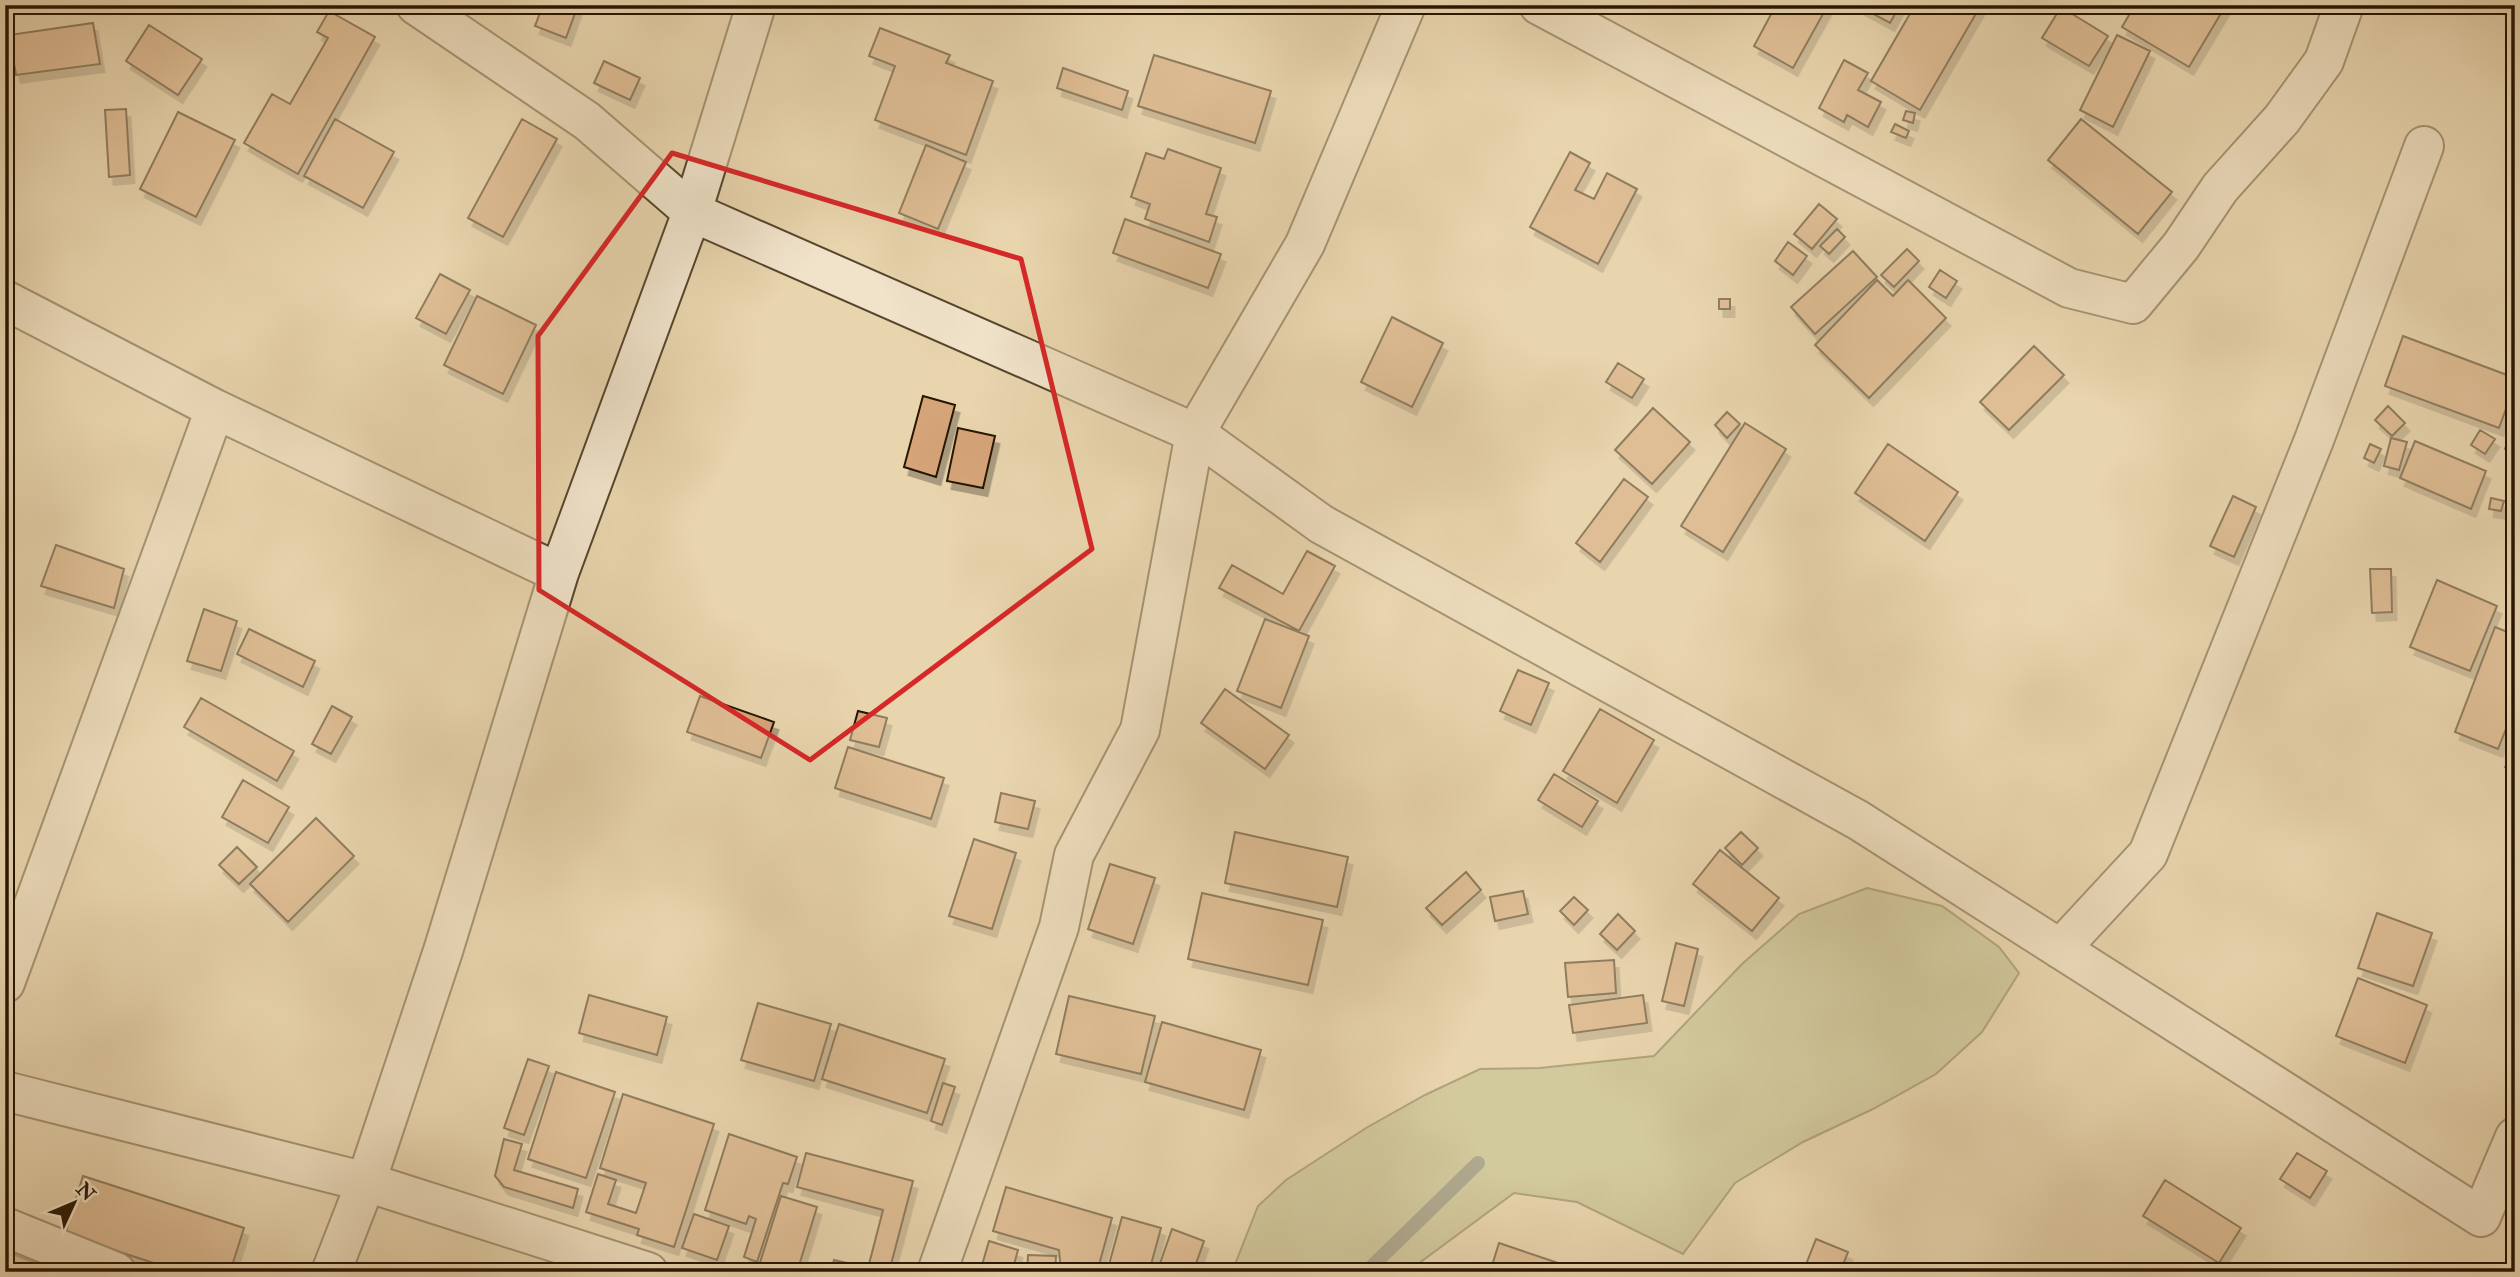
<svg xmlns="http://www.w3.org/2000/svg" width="2520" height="1277" font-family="'IM FELL Double Pica',serif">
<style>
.green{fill:#b8bc89;stroke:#6f6945;stroke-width:2}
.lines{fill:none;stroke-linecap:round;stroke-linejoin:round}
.stream{stroke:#6c766c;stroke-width:14}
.building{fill:#d6a479;stroke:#261601;stroke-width:2;filter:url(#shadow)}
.minor-casing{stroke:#56462c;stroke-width:42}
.minor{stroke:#f0e3ca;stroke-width:38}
.marked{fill:none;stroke:#d62828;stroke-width:5;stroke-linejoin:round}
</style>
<defs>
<filter id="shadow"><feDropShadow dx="4.5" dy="8" stdDeviation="0" flood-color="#0004"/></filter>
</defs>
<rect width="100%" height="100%" fill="#e8d4ad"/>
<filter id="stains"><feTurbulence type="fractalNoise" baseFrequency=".00286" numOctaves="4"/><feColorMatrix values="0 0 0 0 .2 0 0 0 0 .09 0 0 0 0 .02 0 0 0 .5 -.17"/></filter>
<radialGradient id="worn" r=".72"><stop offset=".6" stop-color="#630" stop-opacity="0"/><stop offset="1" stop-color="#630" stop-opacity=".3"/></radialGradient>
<path class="green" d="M1867,888L1942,906L1999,947L2019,973L1982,1032L1936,1074L1873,1109L1803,1142L1735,1183L1683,1254L1577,1202L1514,1193L1407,1272H1232L1258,1206L1286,1180L1366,1128L1425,1095L1480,1069L1540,1068L1654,1056L1742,964L1799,914Z
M5,1251L58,1272H5Z"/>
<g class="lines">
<path class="stream" d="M1366,1272L1478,1163"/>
</g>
<path class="building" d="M543,5H578L566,38L535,26Z
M1776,5H1828L1793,68L1754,46Z
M1857,5H1900L1890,23Z
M1915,5H1981L1920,110L1871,81Z
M2135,5H2226L2189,67L2122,27Z
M2061,7L2108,36L2089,66L2042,38Z
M329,11L375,37L298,174L244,143L272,94L290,104L328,38L317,32Z
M93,23L100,64L16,75L9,35Z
M149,25L202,59L178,95L126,61Z
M880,28L950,55L946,63L993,81L966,155L875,120L895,66L869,56Z
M2117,35L2150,51L2113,127L2080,110Z
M1154,55L1271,91L1255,143L1138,106Z
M1844,60L1868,73L1858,90L1881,102L1868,127L1847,115L1844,122L1819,108Z
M604,61L640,78L630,100L594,83Z
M1063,68L1128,91L1122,110L1057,88Z
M126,109L130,175L109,177L105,110Z
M1906,111L1915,113L1913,123L1903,120Z
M178,112L235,140L196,217L140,189Z
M335,119L394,152L363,208L304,176Z
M522,119L557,139L503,237L468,218Z
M2081,119L2172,192L2138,234L2048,160Z
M1895,124L1909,131L1906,138L1891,132Z
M926,145L966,162L938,229L899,213Z
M1168,149L1221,168L1206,214L1217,217L1209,242L1145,219L1150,204L1131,197L1146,153L1164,159Z
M1570,152L1590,163L1575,190L1594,199L1607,173L1637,189L1598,264L1530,227Z
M1819,204L1837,219L1812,249L1794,234Z
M1125,219L1221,254L1208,288L1113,253Z
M1837,229L1845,237L1829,254L1820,246Z
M1788,242L1807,256L1793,275L1775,261Z
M1907,249L1919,261L1894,287L1881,275Z
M1853,251L1877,277L1815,334L1791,307Z
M1940,270L1957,281L1946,298L1929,287Z
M440,274L470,290L446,334L416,318Z
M1877,280L1893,296L1908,280L1946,318L1869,398L1815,345Z
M477,296L536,325L503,394L444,365Z
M1719,299H1730V309H1719Z
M1392,317L1443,343L1412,407L1361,382Z
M2403,336L2515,378V384L2499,428L2385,386Z
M2034,346L2064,375L2009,430L1980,402Z
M1618,363L1644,379L1632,398L1606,382Z
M923,396L955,405L936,477L904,467Z
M2388,406L2405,423L2392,436L2375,420Z
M1653,408L1690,442L1652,484L1615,450Z
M1727,412L1740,424L1727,438L1715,425Z
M2515,421V453L2505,449Z
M1745,423L1786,449L1723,552L1681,526Z
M958,428L995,436L983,488L947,481Z
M2480,430L2495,439L2485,454L2471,445Z
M2391,438L2407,442L2399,470L2384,466Z
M2415,441L2486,471L2471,509L2400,478Z
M1888,444L1958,492L1925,541L1855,493Z
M2370,444L2381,449L2374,463L2364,458Z
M1624,479L1648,497L1600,562L1576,543Z
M2233,496L2256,507L2234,557L2210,546Z
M2491,498L2504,501L2501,511L2489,509Z
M56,545L124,569L114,608L41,586Z
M1307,551L1335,566L1299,631L1219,588L1232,565L1283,594Z
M2370,569H2391L2392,612L2372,613Z
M2437,580L2497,606L2470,671L2410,647Z
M204,609L237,621L221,671L187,661Z
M1265,619L1309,636L1281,708L1237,691Z
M2495,627L2515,635V706L2498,749L2455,732Z
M249,629L315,661L303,687L237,654Z
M1518,670L1549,683L1531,725L1500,711Z
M1225,689L1289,735L1265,769L1201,723Z
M700,696L774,722L761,758L687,732Z
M201,698L294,751L277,781L184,727Z
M332,706L352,717L331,754L312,744Z
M1600,709L1654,740L1617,803L1563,771Z
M858,711L887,718L879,747L850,740Z
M848,747L944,778L931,819L835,788Z
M2515,757V777L2505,767Z
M1554,774L1598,801L1582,827L1538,800Z
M243,780L289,807L268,843L222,817Z
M1001,793L1035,801L1028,829L995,822Z
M316,818L354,856L288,922L250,884Z
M1235,832L1348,857L1337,907L1225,883Z
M1741,832L1758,848L1742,865L1725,848Z
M974,839L1016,853L992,929L949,916Z
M237,847L257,867L239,884L219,865Z
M1720,850L1779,898L1752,931L1693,884Z
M1110,864L1155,878L1133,944L1088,929Z
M1466,872L1481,890L1442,925L1426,908Z
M1523,891L1528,914L1495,921L1490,897Z
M1202,893L1323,920L1308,985L1188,959Z
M1574,897L1588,910L1574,925L1560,911Z
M2377,913L2432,933L2413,986L2358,968Z
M1618,914L1635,931L1617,950L1600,934Z
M1676,943L1698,949L1684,1006L1662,1001Z
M1614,960L1616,993L1568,997L1565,963Z
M2358,978L2427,1005L2405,1063L2336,1036Z
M589,995L667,1017L657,1055L579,1033Z
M1643,995L1647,1023L1573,1033L1569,1005Z
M1069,996L1155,1016L1141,1074L1056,1054Z
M758,1003L831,1024L814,1081L741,1060Z
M1162,1022L1261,1050L1244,1110L1145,1082Z
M839,1024L945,1059L927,1113L822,1079Z
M528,1059L549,1066L524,1135L504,1128Z
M556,1072L615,1092L586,1178L528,1159Z
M943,1083L955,1087L942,1125L931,1121Z
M623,1094L714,1124L674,1247L637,1235L639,1229L586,1212L598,1174L616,1180L608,1204L636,1213L646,1183L600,1168Z
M729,1134L797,1157L788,1184L783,1183L757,1262L744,1257L756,1219L749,1216L746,1224L705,1210Z
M504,1139L522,1144L514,1170L578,1189L573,1208L504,1187L495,1176Z
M806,1153L913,1181L889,1272H831L834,1260L868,1268L883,1210L797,1187Z
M2297,1153L2327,1171L2310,1198L2280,1179Z
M83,1176L244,1228L230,1272H181L65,1234Z
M2165,1180L2241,1228L2219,1263L2143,1216Z
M1006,1187L1112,1218L1097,1272H1061L1059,1250L993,1231Z
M781,1196L817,1207L797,1272H766L758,1269Z
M694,1214L729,1226L717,1260L682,1248Z
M1122,1217L1161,1228L1149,1272H1107Z
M1172,1229L1204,1241L1193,1272H1157Z
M1816,1239L1848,1252L1840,1272H1803Z
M989,1241L1018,1250L1012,1272H980Z
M1499,1243L1558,1263L1555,1272H1490Z
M1028,1255L1056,1256L1055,1272H1027Z"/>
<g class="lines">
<g class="minor-casing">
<path id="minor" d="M416,5L587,121L692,212L1195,433L1321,524L1858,820L2481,1217L2515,1137
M1539,5L2069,288L2133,304L2181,246L2220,188L2282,119L2324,61L2344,5
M5,300L215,409L559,573
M2060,949L2148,854L2314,440L2424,146
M5,983L215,409
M5,1091L366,1182L648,1272
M5,1227L116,1272
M331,1272L366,1182L443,951L559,573L692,212L756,5
M937,1272L1059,927L1074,855L1140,730L1195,433L1305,244L1406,5"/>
</g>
<use href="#minor" class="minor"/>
</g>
<path d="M0 0H2520V1277H0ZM672,153L1021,259L1092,549L810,760L539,590L538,336Z" fill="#e8d4ad" fill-opacity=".55" fill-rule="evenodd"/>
<path class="marked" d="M672,153L1021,259L1092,549L810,760L539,590L538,336Z"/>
<rect width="2520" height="1277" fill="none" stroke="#e8d4ad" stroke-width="28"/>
<rect x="7" y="7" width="2506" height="1263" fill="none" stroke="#261601" stroke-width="3.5"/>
<rect x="14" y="14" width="2492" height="1249" fill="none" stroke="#261601" stroke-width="2"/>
<g transform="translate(74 1203) rotate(46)" stroke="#f0e3ca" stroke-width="5" paint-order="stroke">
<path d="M0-5L12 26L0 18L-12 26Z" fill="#261601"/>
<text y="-10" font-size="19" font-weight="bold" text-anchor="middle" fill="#261601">N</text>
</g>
<rect width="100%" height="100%" filter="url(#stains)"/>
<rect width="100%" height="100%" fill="url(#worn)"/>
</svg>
